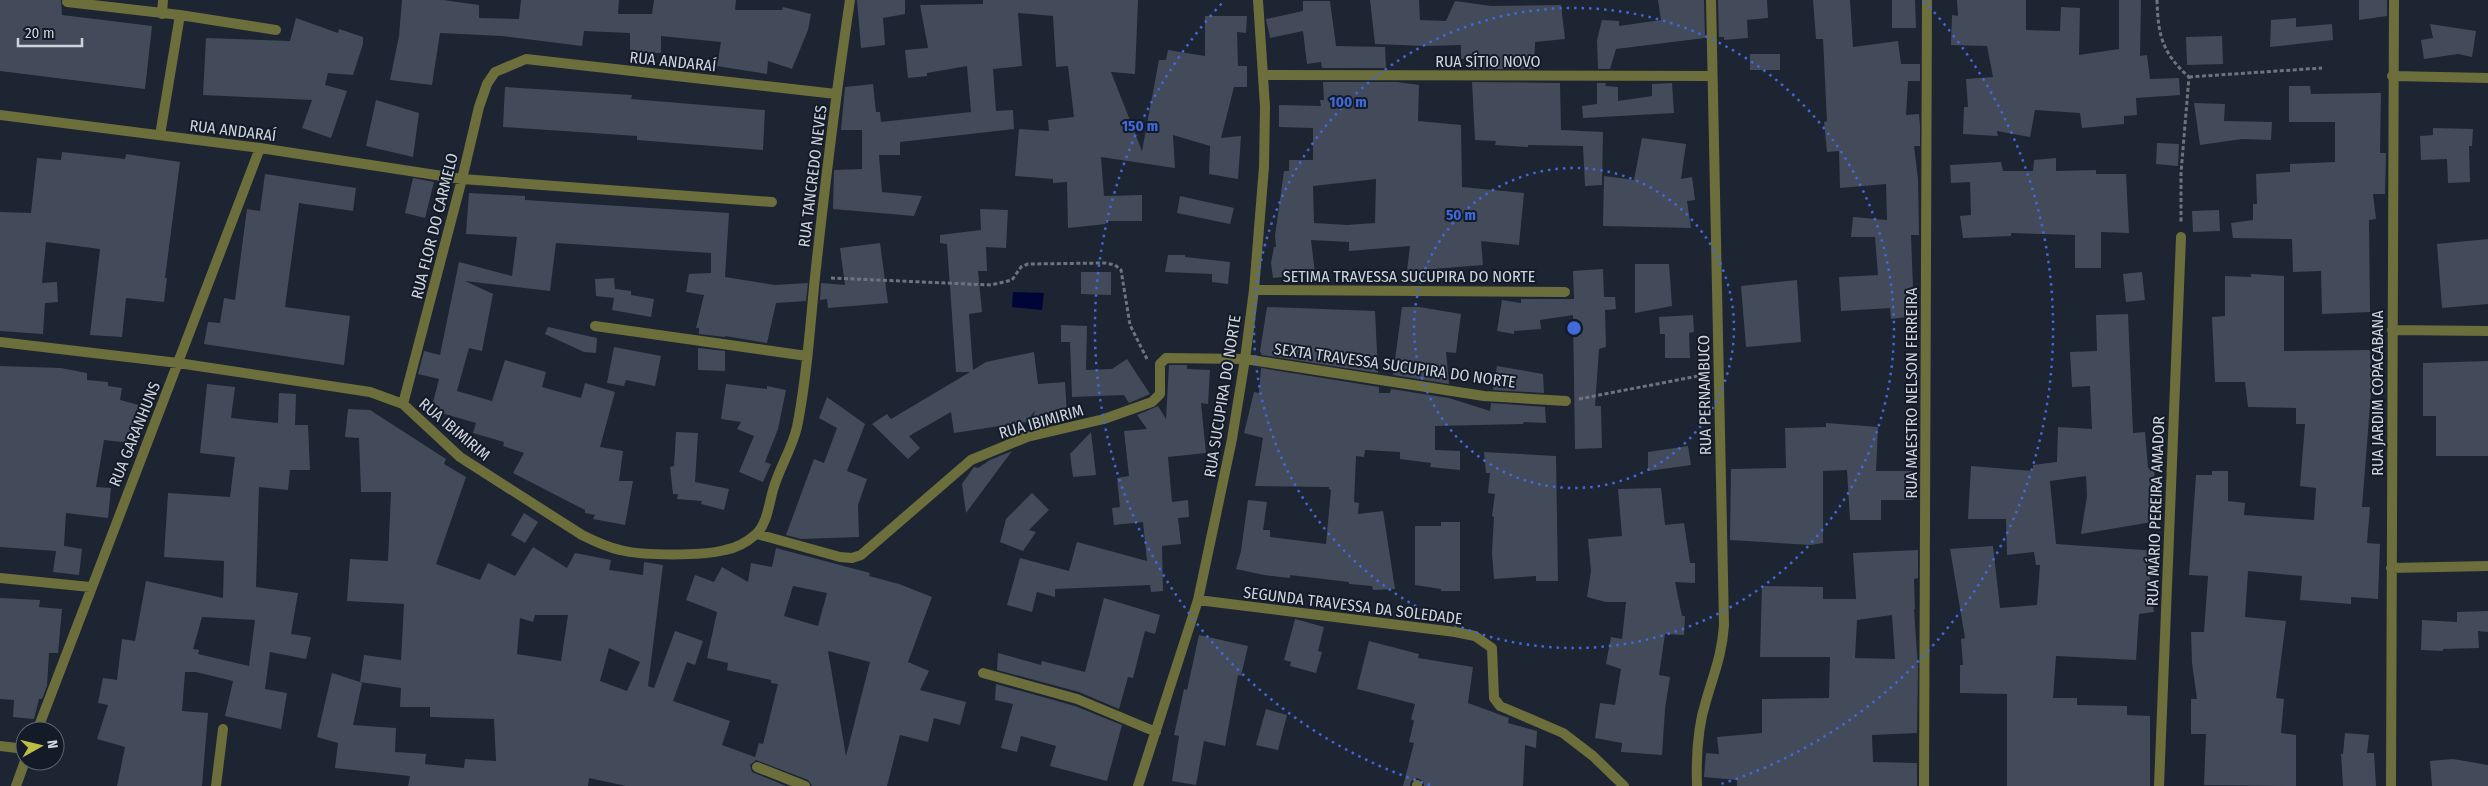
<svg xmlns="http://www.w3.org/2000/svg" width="2488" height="786" font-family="'Fira Sans Condensed',sans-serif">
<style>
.water{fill:#000538}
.building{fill:#434b5b;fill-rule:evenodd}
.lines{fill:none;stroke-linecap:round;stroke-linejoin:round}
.path{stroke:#6e747f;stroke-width:3;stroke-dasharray:4 2.5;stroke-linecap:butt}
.service{stroke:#6c6e3b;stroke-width:10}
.minor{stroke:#6c6e3b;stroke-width:10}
.ring{fill:none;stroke:#4069d9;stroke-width:2.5;stroke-dasharray:2.5 5}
.labels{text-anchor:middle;stroke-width:4;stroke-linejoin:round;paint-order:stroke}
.street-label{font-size:16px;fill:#ced3dc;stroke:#141b28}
.centre{fill:#4069d9;stroke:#141b28;stroke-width:2.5}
.ring-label{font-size:15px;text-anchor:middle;font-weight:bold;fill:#4069d9;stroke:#141b28;stroke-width:4;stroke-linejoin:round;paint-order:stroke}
</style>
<rect width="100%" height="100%" fill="#1d2432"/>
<path class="water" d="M1013,292L1044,293L1042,310L1012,307Z"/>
<path class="building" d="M0,0H61L62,15L152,26L145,89L0,71Z
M402,0H443L479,5V18L519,19L521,0H619L618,14H652L654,0H736L735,10H782L783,7L811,14L808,30L792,69L768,61L767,74L717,66L721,42L661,36V53H630V33L584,31L582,46L502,36L440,33L432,85L390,80L399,36Z
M857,0H905V14L883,18L885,45L861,48Z
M983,0H1138L1135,74L1111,72L1142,151L1159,60H1166L1168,50L1205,56V16H1247L1246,33L1237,32L1238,66H1247V87H1234L1221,138L1241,136L1238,179L1209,174L1210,146L1173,135L1175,168L1101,157L1104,196L1142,195V221H1105L1106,224L1068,228L1067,182L1053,183V179L1015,176L1019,129L1049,131L1048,120L1074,117L1068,66L1056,67L1053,16L1018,13L1022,66L993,69L996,111L1013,110L1014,129L900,142V155H879L882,192L922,196L914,216L833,209L834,170L862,169V130H841L845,87L873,84L876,112H880L881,122L971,112L967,66L927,73V76L908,78L905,50L928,48L920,5L983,4Z
M1370,0H1419L1420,20L1446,21L1455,1L1491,6L1561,5L1565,39L1535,42L1534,69H1471L1470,58L1461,59V45L1425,46L1375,44Z
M1658,0H1704L1705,38L1616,49L1610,69H1598L1597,40L1602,20L1619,21V26L1661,20Z
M1718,0H1767L1768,18L1747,20L1748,38L1724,40V37H1719Z
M1813,0H1850L1853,47L1898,41L1901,64H1920V81H1908L1906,115L1919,114L1920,126V146H1914L1918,179L1919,235H1911L1914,316L1891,319L1890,308L1841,311L1839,277L1878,275L1875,237H1851L1853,217L1887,220L1886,184L1840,188L1839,151L1827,152L1824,122L1827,121L1823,39H1816Z
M1892,0H1915L1916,28H1892Z
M1957,0H2026V30L2060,31L2061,7L2080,8L2079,55L2119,49V0H2141L2140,56L2147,55L2150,79L2179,78L2180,95L2136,98L2137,115L2124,116V124L2082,128L2080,113L2035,110L2030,137L1997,131L1998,136L1963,134L1964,107H1968L1966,79L1993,77L1987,46L1951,45L1952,15L1958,16Z
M2359,0H2387V16L2359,20Z
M1303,1H1330L1336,46L1385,47L1386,68H1322L1321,62L1307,64L1303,31L1270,38L1266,19L1303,11Z
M296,18L338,33L339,29L363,37V44L353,75L328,73L325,85L347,91L331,138L302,128L312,100L203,95L206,38L290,41Z
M2296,18V27L2332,24L2333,40L2270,47L2271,20Z
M2430,24L2476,31L2472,57L2458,54L2424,59L2421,40L2433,38Z
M2222,36L2223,64L2187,65L2186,37Z
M1750,54H1780V70H1750Z
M1323,82H1397L1419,85L1418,121L1461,125L1462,187L1524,193L1519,245L1481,241L1483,265L1407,271L1410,246L1349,251V242L1311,240L1315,273L1273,278L1271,263L1274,247H1276L1275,236L1284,171H1289V160H1313V128L1279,127V105L1321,106L1320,100H1324ZM1376,179L1375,223L1347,225L1314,223L1313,186Z
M1472,82L1560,83L1561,130L1603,132L1602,185L1585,186L1583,146L1528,145V147L1495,145L1496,141L1475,140Z
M1597,83H1606L1605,86L1618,87V101L1652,96V84L1672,83L1674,113L1583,118L1582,106L1597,104Z
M2289,86H2310L2311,94L2381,93L2380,153H2386L2385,194H2373L2376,219L2369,220L2370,312L2322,314L2321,271L2293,272L2292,239L2233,238L2231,223L2253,220V204H2257L2256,174L2290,172V164L2335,162V122H2289Z
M505,87L632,95L631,99L765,110L763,150L637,140V136L503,127Z
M376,100L419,113L413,157L366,146Z
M2194,103L2225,104L2224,121L2272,122L2271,140L2242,139L2200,145Z
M2433,128L2473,129L2472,146H2469L2470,182L2448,183L2447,159L2421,160L2420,136L2433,135Z
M1642,138L1686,144L1681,179L1692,177L1695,200L1687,201L1691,228L1603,226L1604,176L1634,180Z
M2157,143L2179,144L2178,166L2156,164Z
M62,152L125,159L126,154L180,162L165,278H167L164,302L126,298L122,337L90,335L100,249L46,242L42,283L57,282L58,302L45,303L43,334L0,331V212L31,213L37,158L61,160Z
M2056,158V171L2096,170V174H2126L2129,233L2101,232V268H2075V235L2011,233V236L1963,238L1960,216L1971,215L1970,182L1951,183L1950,165L2001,162L2003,171H2033L2034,160Z
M265,174L356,188L353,211L299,203L285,307L350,316L344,365L204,344L208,322L220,323L224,298L235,300L247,209L260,211Z
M413,178L434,182L425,218L405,213Z
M469,193L525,196V200L729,213L725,277L775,285L808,283L806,301L776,303L767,343L725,336V337L699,334V328H696L704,295L686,292L689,274L711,273V253L556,243L550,291L465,281L493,294L482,351L469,348L457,391L492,401L505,360L546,372L542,387L581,398L585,383L615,392L600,447L623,451L619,481H633L625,525L593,519L595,515L585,513V510L513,473L524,453L503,446L504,442L473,433L476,423L431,410L439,379L418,374L424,351L440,355L459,262L512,276L517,237L466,234Z
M1180,196L1234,208L1230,224L1177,213Z
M980,209L1008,210L1006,248L986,247L987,271H978L982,312L969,314L973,370L986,362L1034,352L1038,384L1065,382L1067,416L1032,421L1035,410L1027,422L954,433L951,412L909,436L920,448L908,459L872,424L887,414L891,419L970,372H956L947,244L940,243V235L981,230Z
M2219,210L2220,231L2193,232L2192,211Z
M2488,239V304L2442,308L2437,244Z
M880,243L888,303L828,308L827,299L820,300L821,283L845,285L840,248Z
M1168,255H1185V257L1230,262L1228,284L1212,282V274L1165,272Z
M1635,264H1669L1672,306L1635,313Z
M1603,269L1604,297H1615L1616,309L1605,310L1606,347L1599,349L1595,406H1601L1602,448L1575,449L1573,315L1540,320L1541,329L1514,331V334L1497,331L1502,300L1521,303V299H1574L1573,271Z
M1081,272H1111V295L1081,294Z
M2142,272L2145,300L2126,302L2123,274Z
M2251,274L2284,276V351L2370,350L2372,380L2362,507H2370L2367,543L2380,544L2378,599L2351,597V604L2300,600L2302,576L2248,571L2245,617L2286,621L2276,698L2284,699L2281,733L2296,735V786L2204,785L2206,734H2191V699H2197L2192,663L2191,632H2204L2208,576L2189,575L2196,475H2212V471H2228V501L2245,503L2244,515L2314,520L2316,488L2300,486L2305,424H2296V408L2248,407L2245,382H2215L2212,317L2225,316V276L2251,277Z
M614,278L615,289L631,291V295L654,299L651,317L612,310L614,298L596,296L595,279Z
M1797,280L1801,342L1746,347L1741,286Z
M1267,307L1375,311L1378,373L1262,355L1260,351Z
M1402,307H1419L1461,314L1456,353L1446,352L1449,384L1393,375Z
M2128,314L2133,433L2145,432L2148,468H2154L2158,521L2081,534L2087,496L2086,476L2050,481L2056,544L2158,551L2156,572L2149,571L2154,612L2139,614L2136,660L2056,656L2053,698H2077V705L2127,706V715L2150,716V786H2007V694L1960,693V665H1963L1961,639L1965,638L1950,549L1993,546L2000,608L2037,605L2040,565H2036L2034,552L2007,555L2006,519H1968L1971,466L2033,471V465L2057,462L2058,427L2092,429L2090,386L2072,387L2070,352L2097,351L2096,315Z
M1693,315L1694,332L1689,333L1690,358H1665V334H1660L1659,317Z
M1061,325L1087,326L1086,370L1112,369L1127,359L1150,394L1129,403L1124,395L1072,397L1070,342H1061Z
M548,327L597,338L596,353L584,352L545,334Z
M614,347L661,356L655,386L626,380L624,386L607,383Z
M698,348L725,351V371L698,370Z
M2488,361V456H2436V416H2423V363Z
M1169,365H1187V369L1210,370L1208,404L1201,403L1206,453L1168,457L1172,502L1188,500L1189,517L1178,518L1181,544L1162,546L1163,591L1151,592L1150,585L1055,589V597L1037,592L1032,612L1007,605L1020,558L1069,571L1077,542L1147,561L1143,522L1114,525L1112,508L1120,507L1117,478L1129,476L1124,431L1147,429L1137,415L1158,406L1166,419Z
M0,366L61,368L87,373V380L108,382V386L122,388L120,400L139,405L131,443L104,440L96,487L111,488L108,518L66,513L64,546L82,549L79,575L53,572L56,551L0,547Z
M1497,366L1543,374L1544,393L1493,390Z
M1261,368L1379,387V393H1390L1391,389L1449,398L1490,411L1491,403L1545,407L1546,423L1524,422L1523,424L1435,426V450L1460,451V470L1430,467L1431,463L1400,459V452L1365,450L1364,457L1356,456L1354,502L1359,503L1358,514L1383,511L1395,589L1373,590L1372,586L1349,584V582L1290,575V578L1264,575L1236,569L1241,551L1248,500L1267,502L1263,530H1270V537L1326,544L1331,490L1329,489V487L1255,486L1263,438L1244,433L1254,392L1259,393Z
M207,384L235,387L231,418L278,423L279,393L296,394L295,425H308L310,470H290L288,490L259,487L256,587L298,593L291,634L311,637L306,659L270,652L265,689L287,693L281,729L225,716L233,681L196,672H185L182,711L208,713L202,786H117L125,747L97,739L108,705L98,703L103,678L117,680L122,639L135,641L146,581L223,598L224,561L164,557L168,493L230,497L235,457L200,453ZM202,617L255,620L249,666L198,654L199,650L193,649Z
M726,384L767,389V386L786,390L778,429L765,462L771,464L763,482L739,472L754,436L737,429L741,422L721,419Z
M827,397L865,424L847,471L867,479L858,505L859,537L801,539L786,535L814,459L824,463L837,428L819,418Z
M348,409L370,410L446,459L444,464L466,477L436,564L480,580L488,563L515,576L533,547L567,568L575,553L611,560L609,570L643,575L644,562L663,565L648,686L654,688L675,631L703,641L695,665L687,662L673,701L730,721L722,745L755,757L759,743L763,744L778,684L771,683V680L727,670L728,663L707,658L717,612L686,600L695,575L714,582L722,567L748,582L751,563L772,567L776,548L870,573L869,576L899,584L932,597L908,662L929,671L920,690L966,702L960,725L934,718L928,742L900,735L887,786H812L808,780L756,760L750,765L752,772L786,786H626L589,778L588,786H408L410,776L335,768L338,743L317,737L332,673L360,682L364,655L401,660L404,604L347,601L350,559L388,561L391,492H361L359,438L345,437ZM793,586L827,593L818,626L784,616ZM535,615H568L561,661L517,654L520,618L533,622ZM609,648L640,662L627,691L600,681ZM828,651L870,662L846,756ZM360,682L401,688L400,707H430V717L494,719L496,761L465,759L464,768L425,764L426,754L395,752L396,728L353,725L362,683Z
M1826,423L1878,427L1876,471H1913V500H1881V520H1850L1847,470L1823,471V543L1811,545L1730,540L1731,469L1786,468L1785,428L1826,427Z
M676,432L698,433L695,482L729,489L724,510L701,504L702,501L677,499L678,494H673L670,467L674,466Z
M1091,432L1096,475L1073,477L1070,454Z
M1688,446L1691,465L1648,471V452Z
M1012,451L966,513L962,484L974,467L978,468L990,460Z
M1484,452L1556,456L1558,581H1536V576L1494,579L1492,553L1494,517L1492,516L1495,494L1488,493L1490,473H1486Z
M1661,488L1665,525L1684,523L1690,563H1695V583L1675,582L1682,616H1685L1684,635L1665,634L1659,675L1670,677L1665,709L1662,755L1621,752L1622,743L1595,738L1600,703L1615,705L1621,669L1606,664L1611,637L1622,639L1626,602H1606L1587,597L1591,571L1588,539L1622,536L1618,489Z
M1032,493L1049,510L1029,530L1036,532L1023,551L1000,542L1006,519Z
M524,513L538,522L525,543L511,535Z
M1441,522H1460V591H1441V589L1415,585V526H1441Z
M1918,550V578L1914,579L1915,609H1914L1918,668L1917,733L1872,735L1873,762L1917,763V786H1737V780L1704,777L1706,753L1719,754L1717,737L1762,733V699L1829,698L1830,657H1760L1762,586L1823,587V599H1856L1853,553ZM1892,615L1895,659L1855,658L1857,620Z
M0,598L40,600L39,607L62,609L58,653H49L47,686L42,699H39L34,719L13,717L14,700L0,699Z
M1104,598L1160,615L1155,634L1145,631L1133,678L1128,677L1119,709L1079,692L997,670L998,653L1041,665L1042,661L1085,672Z
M2488,611V632L2478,631L2479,648L2443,649V651L2421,650L2422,620L2457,622V612Z
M1295,619L1324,627L1318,651L1322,652L1316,673L1290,666L1291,662L1284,660Z
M1199,635L1248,646L1241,676L1238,675L1225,746L1204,741L1196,785L1172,781L1179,736L1174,735L1184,689L1187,690Z
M1369,641L1419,654L1418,658L1473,667L1468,703L1509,718L1508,723L1537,731L1536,748L1525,745L1523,786H1424L1423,781L1417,778L1411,781L1410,786H1403L1414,743L1409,742L1414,721L1411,719L1415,704L1357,689Z
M996,684L1075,706L1122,725L1107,781L1050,766L1056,746L1021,736L1017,752L1001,748L1013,704L995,700Z
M1266,709L1287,715L1278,750L1256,745Z
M2345,733L2369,735L2367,753H2374L2376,786H2343L2341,754H2343Z
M2453,759L2488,765V786H2432L2430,761Z"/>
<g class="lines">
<path class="path" d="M2157,0C2158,35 2162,53 2189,77L2181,173V223
M2189,77L2322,68
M831,278L991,285L1012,280L1021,267L1028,264L1105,263L1115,265L1121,270L1130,325L1147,359
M1579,399L1703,375"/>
<path class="service" d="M67,2L180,15L276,30
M162,14L163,0
M160,135L180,15"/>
<path class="minor" d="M1263,75L1712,76
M2392,76L2488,78
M0,115L260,148L462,179L772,202
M1254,290L1565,292
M595,326L807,356
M2392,330L2488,331
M0,342L178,363L370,392L403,404L460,457L582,535C594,541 606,547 620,550C643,556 702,556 725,550C736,548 747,542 755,535C767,525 769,504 773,490C779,468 792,449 797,427C807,378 810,326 815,277C825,184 836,92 850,0
M403,404L462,179L479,107L487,84L495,72L526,59L836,94
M757,534L840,557L852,558L861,555L971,460L1027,437L1104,419L1152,402L1160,394V364L1166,358L1245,359L1484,396L1566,401
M2391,568L2488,566
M0,578L90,587
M1198,600L1455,632L1475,636L1492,648L1494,698L1500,706L1563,733L1593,756L1624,786
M983,673L1077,699L1156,732
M37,731L260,148
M0,746L25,749
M757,767L805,786
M16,786L25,761
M216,786L223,729
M1138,786L1198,600L1232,439L1245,359L1254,290L1264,167L1265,107L1258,0
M1417,786V785
M1697,786C1696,757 1697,729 1706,701C1714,673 1722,655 1724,625L1711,0
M1924,786L1927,0
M2159,786L2181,237
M2391,786L2394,0"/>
</g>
<g class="ring">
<circle cx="1574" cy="328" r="160"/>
<circle cx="1574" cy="328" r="320"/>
<path d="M1430 785A479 479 0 0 1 1224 1M1924 1A479 479 0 0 1 1718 785"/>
</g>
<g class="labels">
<g class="street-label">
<text transform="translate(673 61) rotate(6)" y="6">RUA ANDARAÍ</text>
<text x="1488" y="67">RUA SÍTIO NOVO</text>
<text transform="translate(233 130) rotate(7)" y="6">RUA ANDARAÍ</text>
<text transform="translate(812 176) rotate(-83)" y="6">RUA TANCREDO NEVES</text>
<text transform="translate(434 226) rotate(-76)" y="6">RUA FLOR DO CARMELO</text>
<text x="1409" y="282">SETIMA TRAVESSA SUCUPIRA DO NORTE</text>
<text transform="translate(1395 365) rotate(8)" y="6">SEXTA TRAVESSA SUCUPIRA DO NORTE</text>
<text transform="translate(1911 393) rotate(-90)" y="6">RUA MAESTRO NELSON FERREIRA</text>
<text transform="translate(2377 393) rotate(-90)" y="6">RUA JARDIM COPACABANA</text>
<text transform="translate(1704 395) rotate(-91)" y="6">RUA PERNAMBUCO</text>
<text transform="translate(1222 396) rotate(-81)" y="6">RUA SUCUPIRA DO NORTE</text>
<text transform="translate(1041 421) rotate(-16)" y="6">RUA IBIMIRIM</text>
<text transform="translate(455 429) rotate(40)" y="6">RUA IBIMIRIM</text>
<text transform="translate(134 434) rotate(-68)" y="6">RUA GARANHUNS</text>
<text transform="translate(2155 511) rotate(-88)" y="6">RUA MÁRIO PEREIRA AMADOR</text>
<text transform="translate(1353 605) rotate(7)" y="6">SEGUNDA TRAVESSA DA SOLEDADE</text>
</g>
</g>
<circle cx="1574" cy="328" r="8" class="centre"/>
<g class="ring-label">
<text x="1348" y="107">100 m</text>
<text x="1140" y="131">150 m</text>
<text x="1461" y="220">50 m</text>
</g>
<g transform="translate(40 746) rotate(82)"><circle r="24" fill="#141b28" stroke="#5e6570"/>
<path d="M0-4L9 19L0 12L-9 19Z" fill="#bdbf43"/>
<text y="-8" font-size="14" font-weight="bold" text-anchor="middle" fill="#ced3dc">N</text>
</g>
<path d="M18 38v8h64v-8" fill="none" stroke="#ced3dc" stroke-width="2.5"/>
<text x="25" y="38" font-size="15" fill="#ced3dc" stroke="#141b28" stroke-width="4" paint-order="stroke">20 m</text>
</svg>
